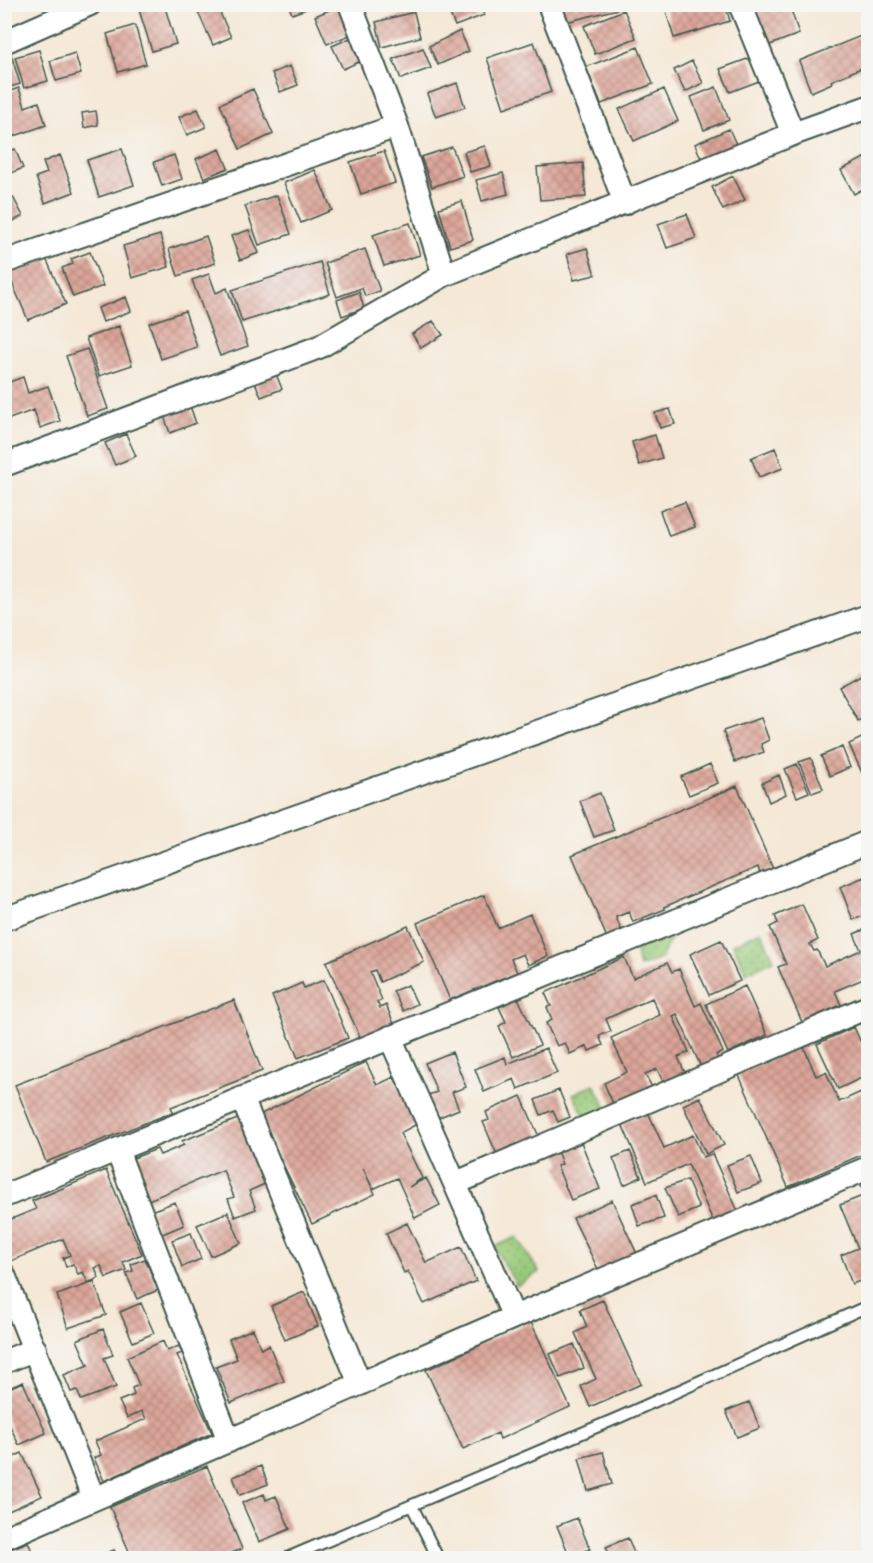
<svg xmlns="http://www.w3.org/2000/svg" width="873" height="1563" font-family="Dekko,sans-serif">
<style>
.grass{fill:url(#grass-dots);stroke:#5b8356;stroke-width:1.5}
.building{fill:url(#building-cross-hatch)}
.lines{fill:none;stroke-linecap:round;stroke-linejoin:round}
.service-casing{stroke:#3f574c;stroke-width:14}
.minor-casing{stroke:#3f574c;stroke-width:26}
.service{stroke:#fff;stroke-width:10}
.minor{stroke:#fff;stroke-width:22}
</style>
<defs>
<pattern id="grass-dots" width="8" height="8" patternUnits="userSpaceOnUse" patternTransform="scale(1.5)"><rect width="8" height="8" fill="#97c978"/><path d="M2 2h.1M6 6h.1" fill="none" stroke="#7ba463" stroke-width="1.8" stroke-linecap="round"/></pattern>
<pattern id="building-cross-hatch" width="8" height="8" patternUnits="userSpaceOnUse" patternTransform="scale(1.5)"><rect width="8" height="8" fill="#dda59a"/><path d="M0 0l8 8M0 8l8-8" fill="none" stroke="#b3887e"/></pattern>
</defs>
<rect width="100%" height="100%" fill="#f6f6f2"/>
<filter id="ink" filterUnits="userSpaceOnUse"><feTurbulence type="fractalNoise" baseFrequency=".0167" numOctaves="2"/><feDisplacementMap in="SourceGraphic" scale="12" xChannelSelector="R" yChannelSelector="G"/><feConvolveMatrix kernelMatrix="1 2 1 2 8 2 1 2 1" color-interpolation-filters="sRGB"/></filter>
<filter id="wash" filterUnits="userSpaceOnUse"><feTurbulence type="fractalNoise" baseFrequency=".008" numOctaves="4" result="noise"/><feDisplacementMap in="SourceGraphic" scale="24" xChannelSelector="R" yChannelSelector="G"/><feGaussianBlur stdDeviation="1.35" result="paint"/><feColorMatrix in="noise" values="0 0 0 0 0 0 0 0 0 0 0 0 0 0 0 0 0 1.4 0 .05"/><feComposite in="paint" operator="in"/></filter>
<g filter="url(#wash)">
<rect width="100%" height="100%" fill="#f5e8d6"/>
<path class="grass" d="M761,931L774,960L746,973L733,944Z
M673,933L661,959L639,967L635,948Z
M594,1084L607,1108L586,1119L573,1094Z
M517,1237L539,1272L517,1286L494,1247Z"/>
<g id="blocks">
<path class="building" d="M160,4H164L176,44L152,51L139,10Z
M208,4H216L231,37L213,45L197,10Z
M288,4H308L309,8L292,14Z
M344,4L358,32L327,44L315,16Z
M446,4H480L484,15L455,26Z
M557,4H622V8L562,23Z
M664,4H725L730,21L674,38Z
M772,4H789L799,34L762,48L749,13Z
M624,10L636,38L595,54L584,26Z
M414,12L420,37L382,47L376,22Z
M135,25L146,64L118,72L107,34Z
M460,31L469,51L438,65L429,46Z
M868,33V65L831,81L832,83L811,92L799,61Z
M355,36L365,59L343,69L332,46Z
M534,42L551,92L504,108L487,58Z
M638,47L653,84L601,104L586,67Z
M423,48L431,68L401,79L393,59Z
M39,50L48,81L24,88L15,57Z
M10,51L20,84L4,89V53Z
M75,53L81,74L56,81L50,61Z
M750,58L759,81L730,92L720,69Z
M692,61L703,83L685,92L674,70Z
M290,66L298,85L280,92L272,73Z
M457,83L465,107L436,117L427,94Z
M716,87L729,120L704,130L691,97Z
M19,88L25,107L39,102L46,125L12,137L4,113V93Z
M253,89L273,134L240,149L220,104Z
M664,89L678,121L634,141L619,109Z
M198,109L206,127L187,135L179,117Z
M96,111L98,125L84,128L82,113Z
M729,129L737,146L702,161L695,144Z
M485,146L491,166L470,172L464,152Z
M452,147L463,176L432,187L421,157Z
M15,149L23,168L4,176V153Z
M122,149L134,185L99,197L87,160Z
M220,149L228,168L204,178L196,159Z
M384,151L395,183L361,194L350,162Z
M60,155L74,192L45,203L36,177L47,173L43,162Z
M174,155L182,179L162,186L154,162Z
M866,157L868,161V186L854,194L841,170Z
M583,163L586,197L540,200L537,167Z
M315,170L332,210L301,223L284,183Z
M503,173L508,194L482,201L476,180Z
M733,176L745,200L723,210L712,187Z
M277,195L291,234L259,245L245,206Z
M13,197L23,216L4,226V201Z
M462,201L473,240L450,247L439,208Z
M687,214L696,238L667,248L658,224Z
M410,223L420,255L384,266L373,235Z
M249,230L259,253L240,260L231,236Z
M160,235L169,267L132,278L123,246Z
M206,236L215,263L178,276L169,249Z
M587,248L595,275L574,280L567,254Z
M365,249L380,291L365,296L362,288L337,297L325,263Z
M90,252L103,286L73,297L62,268L73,264L71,259Z
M45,256L66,304L28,320L7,271Z
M320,262L330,294L242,322L232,290Z
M209,274L216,293L227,288L248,346L220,356L192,280Z
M359,292L364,308L342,316L337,300Z
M126,297L131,311L103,322L98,308Z
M185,311L197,347L161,359L149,323Z
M433,321L443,335L421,348L412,334Z
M119,326L132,365L99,376L86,338Z
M87,349L108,409L87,416L66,356Z
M276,374L282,389L261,397L255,382Z
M23,377L28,393L48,386L60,421L40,428L34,410L4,421V384Z
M190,406L196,423L170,433L164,416Z
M670,409L675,424L660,428L655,413Z
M126,434L136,456L115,465L105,443Z
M655,435L662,458L639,465L632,442Z
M775,448L783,468L759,477L751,458Z
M685,502L695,527L669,536L660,511Z
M868,671V715L858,721L839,687Z
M761,718L769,740L761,744L764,752L735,762L723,731Z
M868,735V773L863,775L849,744Z
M842,747L850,767L830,776L821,756Z
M811,758L823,789L812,793L799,762Z
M710,764L718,783L689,795L681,777Z
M797,764L809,792L797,797L785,769Z
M779,775L786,794L769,802L762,783Z
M737,786L773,869L760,874L758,867L664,907L665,909L633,922L629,912L616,917L622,932L607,938L572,855Z
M600,793L614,830L594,837L580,801Z
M864,877L868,888V914L853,920L840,887Z
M484,895L498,928L530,914L548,956L528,965L523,954L511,959L517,972L450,1000L417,923Z
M802,904L818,940L810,944L814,951L817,950L825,966L861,950L854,934L868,928V977L835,991L841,1005L802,1022L778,967L786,964L770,927L778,923L775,916Z
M408,926L424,962L380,982L375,970L370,972L382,1000L377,1002L380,1008L386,1005L394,1024L361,1039L326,962Z
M721,940L740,981L709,995L690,954Z
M624,957L633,978L667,963L672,972L679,969L695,1006L701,1003L723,1052L716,1055L718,1059L701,1067L677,1014L673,1016L689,1052L678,1057L685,1073L664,1083L657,1069L645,1074L653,1089L614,1106L604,1083L627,1072L611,1038L660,1015L652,998L606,1019L611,1031L599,1036L603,1045L589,1051L587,1046L570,1054L565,1043L557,1046L546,1023L552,1020L547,1007L551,1006L545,993Z
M324,980L348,1038L298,1058L272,996L302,983L304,988Z
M408,985L417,1004L403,1011L393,991Z
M745,986L767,1035L728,1053L706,1004Z
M518,998L540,1045L513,1057L499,1026L506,1022L499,1007Z
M234,1000L262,1071L171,1107L173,1112L46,1162L15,1085Z
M854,1027L868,1059V1075L838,1089L817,1044Z
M803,1045L816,1076L826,1072L839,1102L861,1092L868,1108V1152L788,1187L738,1073Z
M546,1048L557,1073L518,1089L514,1079L484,1092L475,1069L505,1057L507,1064Z
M452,1052L466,1087L452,1092L459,1109L435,1119L425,1096L437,1092L425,1063Z
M366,1062L377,1085L394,1077L417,1124L400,1133L422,1178L409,1187L426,1178L440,1205L415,1218L397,1178L373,1189L363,1168L375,1194L312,1224L259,1115Z
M559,1090L570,1117L558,1122L553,1110L541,1115L535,1100Z
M521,1096L540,1139L498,1157L483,1122L489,1120L486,1112Z
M700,1097L724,1145L706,1154L683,1105Z
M648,1112L664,1148L693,1135L703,1157L712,1154L738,1211L713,1221L688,1164L647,1182L622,1124Z
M240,1118L267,1183L249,1191L256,1209L235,1217L228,1199L234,1197L223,1170L141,1203L131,1159L157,1149L160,1155L184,1145L182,1141Z
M581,1142L600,1189L571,1200L557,1166L562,1164L557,1151Z
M630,1151L641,1177L624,1185L613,1158Z
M751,1156L762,1183L738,1192L727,1165Z
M106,1170L142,1254L123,1262L126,1270L106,1278L101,1266L95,1268L99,1278L88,1283L83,1272L78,1274L73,1264L66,1267L63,1258L70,1255L63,1239L11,1261L4,1246V1222L36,1209L32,1201Z
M868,1177V1278L852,1284L841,1255L858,1248L840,1205L865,1195L859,1181Z
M687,1180L699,1208L678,1217L665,1188Z
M656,1195L664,1218L639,1226L632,1204Z
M612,1200L637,1254L599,1271L573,1218Z
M175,1202L184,1225L160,1235L151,1211Z
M228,1212L241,1243L211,1256L197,1225Z
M407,1223L426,1263L461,1247L476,1281L424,1304L408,1271L404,1273L386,1233Z
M191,1233L201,1259L182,1267L172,1240Z
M145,1259L158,1290L137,1299L126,1273L133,1271L131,1264Z
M94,1282L106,1315L68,1328L57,1295Z
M304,1292L318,1326L285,1340L271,1306Z
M603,1300L641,1384L590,1407L581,1386L596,1379L575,1333L587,1327L580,1310Z
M141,1303L154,1333L133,1342L120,1312Z
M531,1322L570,1407L500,1439L498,1433L463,1449L426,1370Z
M103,1329L113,1355L104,1358L116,1387L81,1400L77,1390L71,1392L64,1375L88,1365L77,1340Z
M253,1329L261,1349L269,1345L284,1381L231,1403L216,1367L237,1359L229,1339Z
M163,1341L167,1351L179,1346L182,1353L177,1355L212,1433L104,1481L94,1458L101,1455L95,1441L146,1419L142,1411L127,1418L119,1401L134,1395L132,1388L139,1385L127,1357Z
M574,1344L584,1368L560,1378L550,1354Z
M23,1382L46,1433L19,1445L4,1413V1390Z
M749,1402L760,1428L737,1437L726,1411Z
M603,1452L612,1484L588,1491L579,1458Z
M22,1453L42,1496L4,1513V1461Z
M207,1466L242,1549L219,1558H132L110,1507Z
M261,1466L268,1484L240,1495L233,1477Z
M264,1494L266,1500L276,1496L290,1529L259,1542L242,1503Z
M577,1518L590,1549L570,1557L557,1526Z
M628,1538L636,1558H611L606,1547Z
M28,1542L35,1558H8L5,1551Z
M114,1550L119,1558H95Z"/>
</g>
</g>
<g filter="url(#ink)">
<use href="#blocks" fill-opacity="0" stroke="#3f574c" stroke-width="1.5"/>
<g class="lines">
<g class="service-casing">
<path id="service" d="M412,1506L438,1558
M287,1558L620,1417L868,1306"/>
</g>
<g class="minor-casing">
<path id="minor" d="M350,4L397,126L444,275
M549,4L625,203
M740,4L793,134
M4,42L90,4
M4,262L397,126
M4,465L319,347L444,275L793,134L868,107
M4,919L868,616
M390,1037L514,1317
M242,1098L360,1384
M117,1150L229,1441
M456,1183L868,1007
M4,1196L868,842
M4,1275L94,1499
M4,1362L35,1349
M4,1538L514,1317L868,1168"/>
</g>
<use href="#service" class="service"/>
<use href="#minor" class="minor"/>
</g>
</g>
<rect width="873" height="1563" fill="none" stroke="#f6f6f2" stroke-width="24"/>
</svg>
